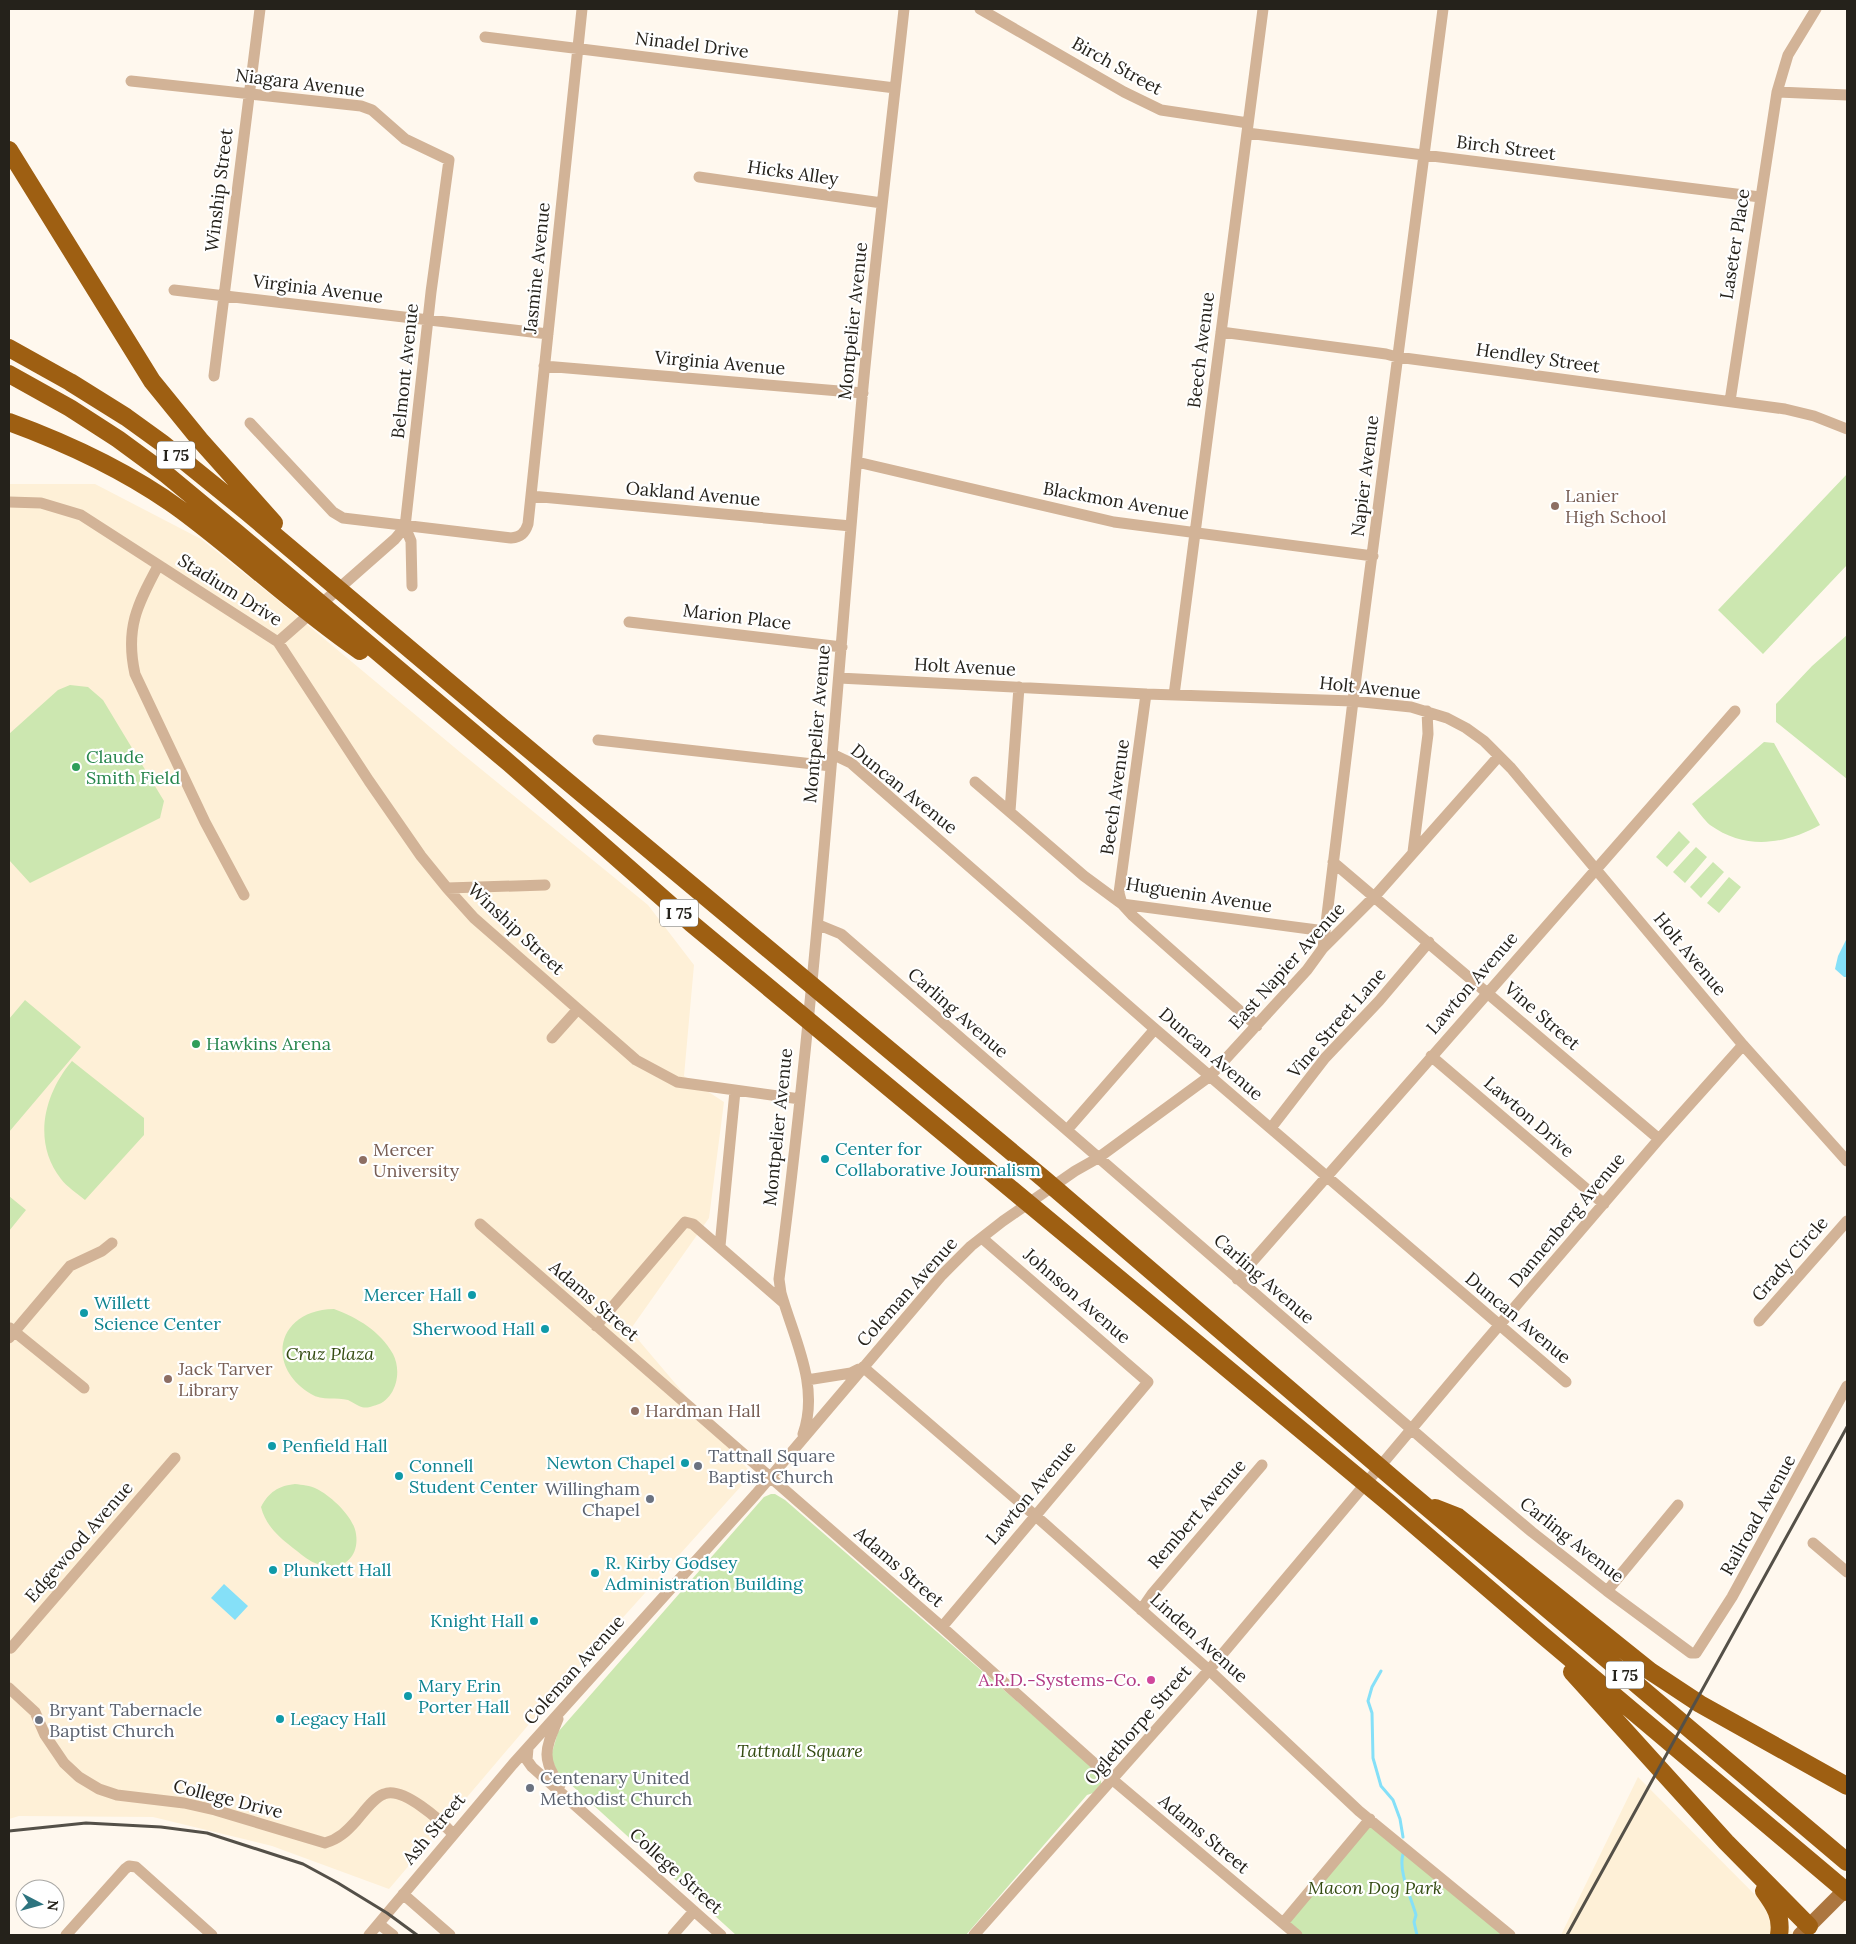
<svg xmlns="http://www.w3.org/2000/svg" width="1856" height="1944" font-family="Lora,serif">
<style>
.built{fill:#fef0d7}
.green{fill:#cce7b0}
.water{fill:#85e0f8}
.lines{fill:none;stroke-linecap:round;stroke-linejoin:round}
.stream{stroke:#85e0f8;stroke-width:3}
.minor{stroke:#d2b397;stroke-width:11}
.major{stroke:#ac763f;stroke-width:15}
.highway{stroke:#9e5f12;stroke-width:18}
.rail{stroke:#545048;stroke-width:3}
.education-dot{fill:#8d6e63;stroke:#fff;stroke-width:2}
.leisure-dot{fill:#2e9e5b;stroke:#fff;stroke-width:2}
.culture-dot{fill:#0f9aa8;stroke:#fff;stroke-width:2}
.worship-dot{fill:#6b7280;stroke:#fff;stroke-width:2}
.hotel-dot{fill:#d1479c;stroke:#fff;stroke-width:2}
.labels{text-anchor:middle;stroke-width:4.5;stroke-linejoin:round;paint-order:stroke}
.shield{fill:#fff;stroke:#66645f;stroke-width:1}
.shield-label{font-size:16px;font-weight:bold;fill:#25221b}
.street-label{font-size:18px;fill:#25221b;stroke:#fff}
.education-label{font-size:18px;fill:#785e54;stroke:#fff;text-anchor:start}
.leisure-label{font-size:18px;fill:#27864d;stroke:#fff;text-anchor:start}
.culture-label{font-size:18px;fill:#0d838f;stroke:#fff;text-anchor:start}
.park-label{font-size:18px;font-style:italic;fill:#344c12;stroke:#fff}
.worship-label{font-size:18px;fill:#5b616d;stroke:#fff;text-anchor:start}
.hotel-label{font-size:18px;fill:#b23c85;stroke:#fff;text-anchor:end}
</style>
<rect width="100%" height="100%" fill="#fff8ee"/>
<path class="built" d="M9,484H95L201,539L280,602L460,752L648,905L694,965L684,1076L724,1102L709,1218L630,1330L752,1474L564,1683L389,1889L272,1846L153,1817L19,1816L9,1819Z
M1638,1777L1795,1935H1561Z"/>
<path class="green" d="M1847,474V565L1763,654L1718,610Z
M1847,635V779L1776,722V704L1812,666Z
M70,685L88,687L103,700L164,801L160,818L30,883L9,860V734L58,690Z
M1764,742L1774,743L1820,825C1784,845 1745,850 1710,825C1704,820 1698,811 1692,804Z
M1679,831L1690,842L1667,867L1656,857Z
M1696,847L1707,857L1685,883L1673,872Z
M1713,862L1724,872L1701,898L1690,887Z
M1729,877L1741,887L1719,913L1707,903Z
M25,1000L81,1047L9,1132V1019Z
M72,1061L144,1118V1135L85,1200C77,1193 67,1187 61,1179C32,1142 44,1094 72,1061Z
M9,1196L26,1210L9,1231Z
M334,1309C358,1318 380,1331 393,1354C403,1373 395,1402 373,1406C367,1408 364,1408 359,1406C355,1404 352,1402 348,1400C337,1397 322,1401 311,1394C265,1367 276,1310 334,1309Z
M295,1484C302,1485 310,1485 317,1489C331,1496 354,1517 356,1534C360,1560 338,1574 315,1563C307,1560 300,1553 293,1548C278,1536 266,1526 261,1507C269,1492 278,1486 295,1484Z
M771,1494H775L785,1500L1096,1770L1101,1776V1784L1093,1793L1087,1795L966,1935H736L557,1772L551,1756L558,1732L764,1497Z
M1370,1821L1507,1935H1297L1283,1924Z"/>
<path class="water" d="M1847,938V977H1844L1835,969L1838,956Z
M224,1584L248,1606L235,1620L211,1598Z"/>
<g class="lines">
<path class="stream" d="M1381,1671L1372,1687L1368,1701L1372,1713L1373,1758L1381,1786L1393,1800L1400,1819L1403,1837
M1403,1854C1398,1871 1411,1897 1416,1915L1414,1922L1417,1935"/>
<path class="minor" d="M980,9L1124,92L1161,110L1248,123
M485,37L895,88
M131,81L361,106L372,110L405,139L449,160L431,292L405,527L411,541L412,586
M1777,92L1847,95
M1247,133L1760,197
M699,177L882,203
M174,290L548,334
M1221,332L1386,354L1397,357L1785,409L1814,416L1847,429
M544,366L863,393
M214,376L260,9
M1730,401L1777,92L1788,55L1816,9
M250,423L333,512L343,518L511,538C521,537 525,533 528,524L582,9
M857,462L1114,522L1373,556
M531,496L851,526
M9,502L41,503L81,515L278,642L369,781L421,856L447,888L474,918L636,1060L677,1082L800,1099
M158,566C137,605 125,629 135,674L205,822L244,895
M629,622L842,647
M278,642L395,539L405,527
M839,678L1146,694L1353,701L1411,707L1447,718L1466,728L1484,741L1511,768L1743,1045L1847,1161
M1146,694L1119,893L1122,904L1133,916L1257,1026
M1174,695L1263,9
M598,740L831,766
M832,754L851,763L1155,1029L1566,1382
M975,782L1084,876L1122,904L1325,931
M1010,811L1019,687
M1413,852L1428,734L1427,711
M1333,862L1659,1139
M447,888L545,885
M819,925L841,934L1463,1474L1532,1532L1607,1591L1691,1653H1696L1732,1597L1847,1386
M1323,948L1353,701L1443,9
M552,1038L578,1009
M1431,1056L1604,1204
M1271,1128L1325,1058L1379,1001L1429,942
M1067,1130L1155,1029
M480,1224L942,1627L1113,1780L1297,1935
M720,1246L735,1091
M1237,1279L1735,711
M1759,1321L1847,1221
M596,1326L685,1222L693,1224L784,1303
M10,1328L84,1388
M9,1338L70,1266L102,1251L112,1243
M863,1367L1046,1525L1209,1670L1359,1811L1510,1935
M807,1380L851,1373L859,1369
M803,1434C820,1386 794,1339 781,1293L779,1279C817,986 836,692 862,398C874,268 890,138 904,9
M1813,1543L1847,1572
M1607,1591L1678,1505
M1141,1610L1152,1594L1262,1465
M942,1627L1148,1382L982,1238
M9,1647L11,1648L175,1458
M9,1688L35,1712L45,1735L64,1763L79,1777L99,1789L117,1795L184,1803L215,1810L325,1843C339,1839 347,1831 356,1821C364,1812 373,1798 384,1794C403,1786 441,1821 453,1834
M558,1719C546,1748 540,1758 560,1785
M528,1748L527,1760L532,1767L721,1935
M403,1894L450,1935
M1283,1923L1370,1819
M379,1924L393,1935
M66,1935L125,1869L129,1866L136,1867L212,1935
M369,1935L513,1764L756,1494L942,1275L971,1246L1003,1221L1075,1171L1098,1158L1210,1076L1307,970L1323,948L1375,896L1499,756
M673,1935L694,1911
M974,1935L1209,1670L1472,1357L1659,1139L1743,1045"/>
<path class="major" d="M1800,1935L1847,1888"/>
<path class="highway" d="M9,150L152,381L200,440L274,523
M9,348L70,382L126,417L162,443L247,512L508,732L1044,1179L1403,1487L1847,1862
M9,374L70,408L118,439L167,475L237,533L509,763L691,923L1389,1503L1540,1633L1847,1892
M9,422C69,444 129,472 181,510C242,555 297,608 360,651
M1435,1508L1458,1517L1650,1671L1700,1704L1847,1786
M1572,1672L1726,1842L1809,1926
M1764,1891C1775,1906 1782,1917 1779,1935"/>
<path class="rail" d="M9,1831L86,1823L161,1827L207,1833L303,1864L338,1883L387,1913L417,1935
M1567,1935L1847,1427"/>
</g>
<g class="education-dot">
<circle cx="1555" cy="506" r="5"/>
<circle cx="363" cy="1160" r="5"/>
<circle cx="168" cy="1379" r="5"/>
<circle cx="635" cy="1411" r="5"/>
</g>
<g class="leisure-dot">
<circle cx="76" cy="767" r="5"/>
<circle cx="196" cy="1044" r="5"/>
</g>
<g class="culture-dot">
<circle cx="825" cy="1159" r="5"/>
<circle cx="472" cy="1295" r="5"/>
<circle cx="84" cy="1313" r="5"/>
<circle cx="545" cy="1329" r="5"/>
<circle cx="272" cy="1446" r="5"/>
<circle cx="685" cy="1463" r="5"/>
<circle cx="399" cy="1476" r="5"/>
<circle cx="273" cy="1570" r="5"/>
<circle cx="595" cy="1573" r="5"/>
<circle cx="534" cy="1621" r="5"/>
<circle cx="408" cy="1696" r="5"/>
<circle cx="280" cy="1719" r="5"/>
</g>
<g class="worship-dot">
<circle cx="698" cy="1466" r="5"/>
<circle cx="650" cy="1499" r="5"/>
<circle cx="39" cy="1720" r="5"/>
<circle cx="530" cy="1788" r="5"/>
</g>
<circle class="hotel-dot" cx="1151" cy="1680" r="5"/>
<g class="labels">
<g class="shield">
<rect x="157" y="441.5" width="38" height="27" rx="4"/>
<rect x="660" y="899.5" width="38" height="27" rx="4"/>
<rect x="1606" y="1661.5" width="38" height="27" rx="4"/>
</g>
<g class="shield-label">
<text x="176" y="461">I 75</text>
<text x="679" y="919">I 75</text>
<text x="1625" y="1681">I 75</text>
</g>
<g class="street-label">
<text transform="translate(692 45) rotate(7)" y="6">Ninadel Drive</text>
<text transform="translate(1117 66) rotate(29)" y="6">Birch Street</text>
<text transform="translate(300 83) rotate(7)" y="6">Niagara Avenue</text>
<text transform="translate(1506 148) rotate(7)" y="6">Birch Street</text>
<text transform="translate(793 173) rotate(8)" y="6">Hicks Alley</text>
<text transform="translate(219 190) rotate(-83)" y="6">Winship Street</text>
<text transform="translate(1735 244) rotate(-81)" y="6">Laseter Place</text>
<text transform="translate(537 268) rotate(-84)" y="6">Jasmine Avenue</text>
<text transform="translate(318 289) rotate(7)" y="6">Virginia Avenue</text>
<text transform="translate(853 321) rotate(-84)" y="6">Montpelier Avenue</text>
<text transform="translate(1201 350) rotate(-83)" y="6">Beech Avenue</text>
<text transform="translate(1538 358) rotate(8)" y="6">Hendley Street</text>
<text transform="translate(720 363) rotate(5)" y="6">Virginia Avenue</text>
<text transform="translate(405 371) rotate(-84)" y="6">Belmont Avenue</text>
<text transform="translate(1365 476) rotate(-83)" y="6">Napier Avenue</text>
<text transform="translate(693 494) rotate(5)" y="6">Oakland Avenue</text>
<text transform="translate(1116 501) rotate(10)" y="6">Blackmon Avenue</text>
<text transform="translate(230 590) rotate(32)" y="6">Stadium Drive</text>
<text transform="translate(737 617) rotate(7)" y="6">Marion Place</text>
<text transform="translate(965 667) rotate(3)" y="6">Holt Avenue</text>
<text transform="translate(1370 688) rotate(6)" y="6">Holt Avenue</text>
<text transform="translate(817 724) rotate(-85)" y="6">Montpelier Avenue</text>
<text transform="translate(904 789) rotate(39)" y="6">Duncan Avenue</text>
<text transform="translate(1115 797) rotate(-82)" y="6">Beech Avenue</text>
<text transform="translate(1199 895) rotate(9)" y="6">Huguenin Avenue</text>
<text transform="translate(516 929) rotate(43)" y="6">Winship Street</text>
<text transform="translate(1690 954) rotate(50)" y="6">Holt Avenue</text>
<text transform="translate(1287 966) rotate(-48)" y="6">East Napier Avenue</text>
<text transform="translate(1472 983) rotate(-49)" y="6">Lawton Avenue</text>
<text transform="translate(958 1013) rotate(41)" y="6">Carling Avenue</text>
<text transform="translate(1542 1016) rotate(41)" y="6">Vine Street</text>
<text transform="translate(1337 1023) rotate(-49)" y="6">Vine Street Lane</text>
<text transform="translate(1211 1054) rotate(41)" y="6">Duncan Avenue</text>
<text transform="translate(1529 1117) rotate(41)" y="6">Lawton Drive</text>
<text transform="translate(778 1127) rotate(-84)" y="6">Montpelier Avenue</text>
<text transform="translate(1567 1220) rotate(-50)" y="6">Dannenberg Avenue</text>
<text transform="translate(1790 1259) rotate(-49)" y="6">Grady Circle</text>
<text transform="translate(1264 1279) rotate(41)" y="6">Carling Avenue</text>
<text transform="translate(907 1292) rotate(-48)" y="6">Coleman Avenue</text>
<text transform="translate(1077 1296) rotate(41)" y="6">Johnson Avenue</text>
<text transform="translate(594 1301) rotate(41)" y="6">Adams Street</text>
<text transform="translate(1518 1318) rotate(40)" y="6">Duncan Avenue</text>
<text transform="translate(1031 1493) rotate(-50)" y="6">Lawton Avenue</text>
<text transform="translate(1197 1514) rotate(-49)" y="6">Rembert Avenue</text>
<text transform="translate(1758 1515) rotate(-61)" y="6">Railroad Avenue</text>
<text transform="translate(1572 1540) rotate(38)" y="6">Carling Avenue</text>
<text transform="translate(79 1542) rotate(-49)" y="6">Edgewood Avenue</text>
<text transform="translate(899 1567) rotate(41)" y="6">Adams Street</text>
<text transform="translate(1199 1638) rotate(42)" y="6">Linden Avenue</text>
<text transform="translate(574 1670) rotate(-48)" y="6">Coleman Avenue</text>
<text transform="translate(1138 1725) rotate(-49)" y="6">Oglethorpe Street</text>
<text transform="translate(228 1799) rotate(14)" y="6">College Drive</text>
<text transform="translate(434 1829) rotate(-50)" y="6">Ash Street</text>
<text transform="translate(1204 1834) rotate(40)" y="6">Adams Street</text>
<text transform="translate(676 1871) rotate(42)" y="6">College Street</text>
</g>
<g class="education-label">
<text x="1565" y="502">Lanier<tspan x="1565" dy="21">High School</tspan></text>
<text x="373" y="1156">Mercer<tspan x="373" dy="21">University</tspan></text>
<text x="178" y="1375">Jack Tarver<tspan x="178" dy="21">Library</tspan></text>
<text x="645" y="1417">Hardman Hall</text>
</g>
<g class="leisure-label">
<text x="86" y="763">Claude<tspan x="86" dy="21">Smith Field</tspan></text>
<text x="206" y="1050">Hawkins Arena</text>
</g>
<g class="culture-label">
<text x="835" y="1155">Center for<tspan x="835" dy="21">Collaborative Journalism</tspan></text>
<text x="462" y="1301" text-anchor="end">Mercer Hall</text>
<text x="94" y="1309">Willett<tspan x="94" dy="21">Science Center</tspan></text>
<text x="535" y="1335" text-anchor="end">Sherwood Hall</text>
<text x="282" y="1452">Penfield Hall</text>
<text x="675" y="1469" text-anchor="end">Newton Chapel</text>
<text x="409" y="1472">Connell<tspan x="409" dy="21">Student Center</tspan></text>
<text x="605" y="1569">R. Kirby Godsey<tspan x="605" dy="21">Administration Building</tspan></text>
<text x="283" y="1576">Plunkett Hall</text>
<text x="524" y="1627" text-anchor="end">Knight Hall</text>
<text x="418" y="1692">Mary Erin<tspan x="418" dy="21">Porter Hall</tspan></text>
<text x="290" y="1725">Legacy Hall</text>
</g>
<g class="park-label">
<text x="330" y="1360">Cruz Plaza</text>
<text x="800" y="1757">Tattnall Square</text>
<text x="1375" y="1894">Macon Dog Park</text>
</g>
<g class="worship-label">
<text x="708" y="1462">Tattnall Square<tspan x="708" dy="21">Baptist Church</tspan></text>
<text x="640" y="1495" text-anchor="end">Willingham<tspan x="640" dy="21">Chapel</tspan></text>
<text x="49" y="1716">Bryant Tabernacle<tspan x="49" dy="21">Baptist Church</tspan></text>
<text x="540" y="1784">Centenary United<tspan x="540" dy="21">Methodist Church</tspan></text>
</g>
<g class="hotel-label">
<text x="1141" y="1686">A.R.D.-Systems-Co.</text>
</g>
</g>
<rect width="1856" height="1944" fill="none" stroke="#25221b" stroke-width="20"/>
<g transform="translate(40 1904) rotate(96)"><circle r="24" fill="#ffffff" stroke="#a8a7a4"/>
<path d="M0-4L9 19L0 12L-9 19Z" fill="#2d747f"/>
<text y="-8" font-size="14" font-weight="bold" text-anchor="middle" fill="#25221b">N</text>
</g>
</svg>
